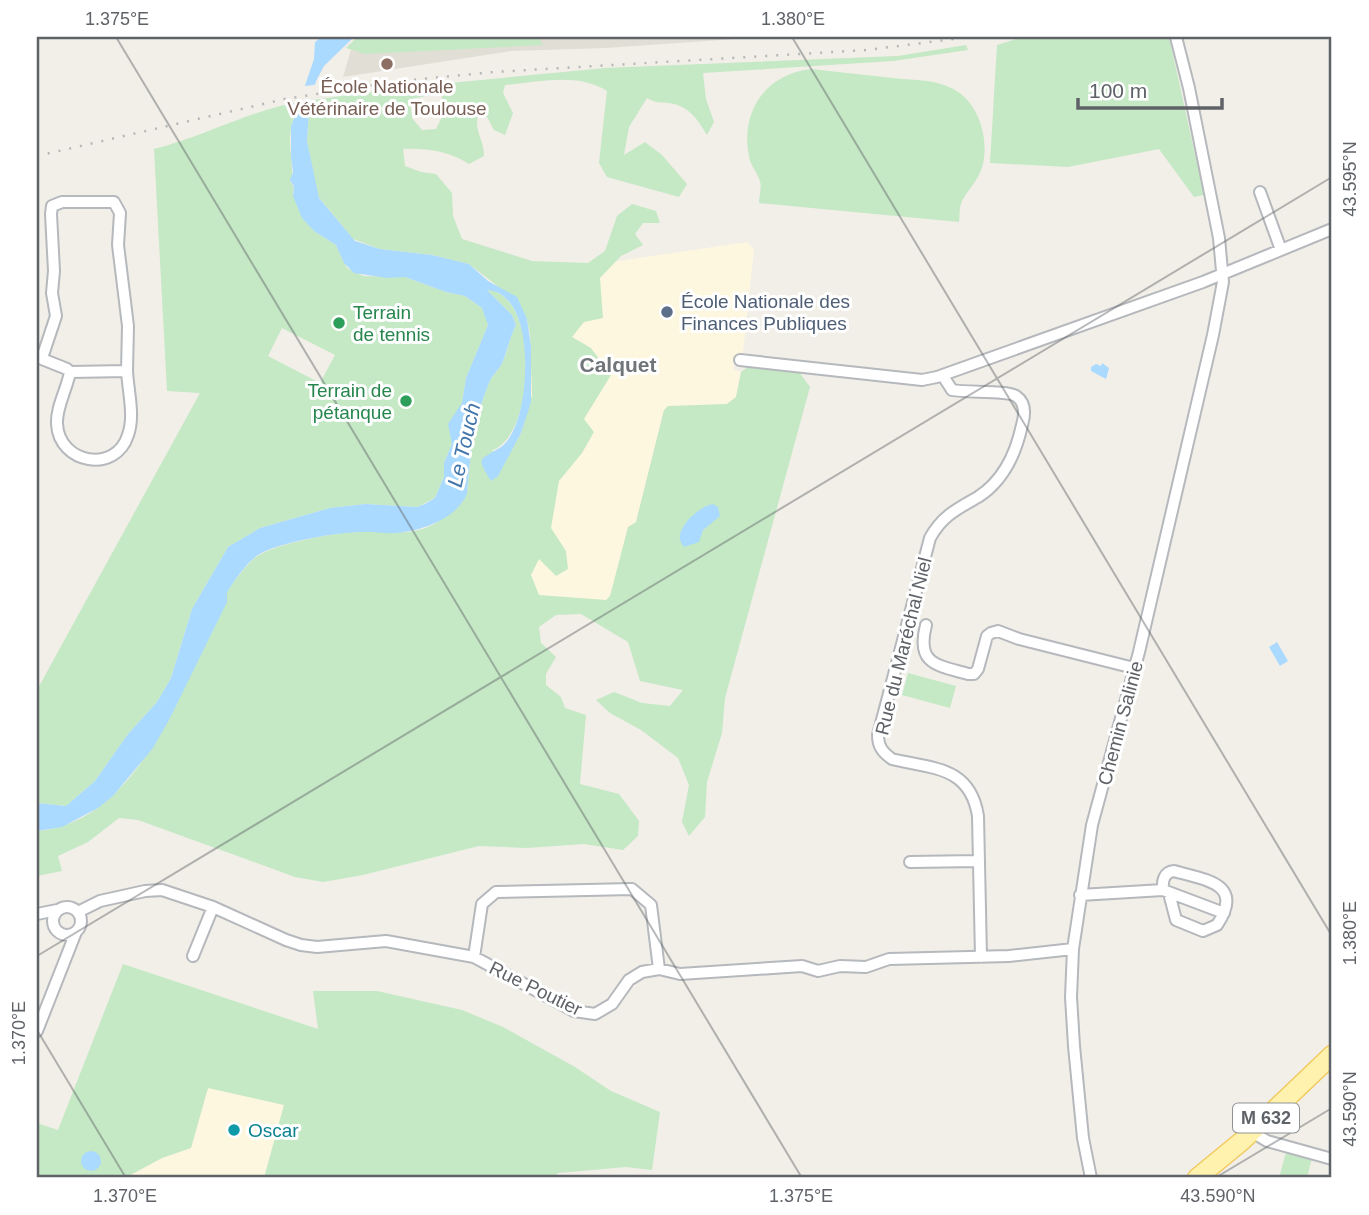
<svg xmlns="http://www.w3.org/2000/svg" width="1369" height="1215" font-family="Arial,sans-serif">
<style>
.commercial{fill:#fef7e0}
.education{fill:#e1ded6}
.green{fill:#c5e8c5;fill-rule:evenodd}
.water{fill:#aadaff}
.pier{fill:#f1efe8}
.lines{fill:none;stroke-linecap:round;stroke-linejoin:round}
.minor-casing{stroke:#b5b8bc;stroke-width:14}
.primary-casing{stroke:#f2c960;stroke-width:21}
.minor{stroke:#fff;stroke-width:10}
.primary{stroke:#fff2af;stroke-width:18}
.rail{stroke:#b6b7b8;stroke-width:2.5;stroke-dasharray:2 9;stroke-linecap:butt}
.ticks{fill:none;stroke:#5f6368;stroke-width:2;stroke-opacity:0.45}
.education-dot{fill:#8d6e63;stroke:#fff;stroke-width:2.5}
.service-dot{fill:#5c6f8a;stroke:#fff;stroke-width:2.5}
.leisure-dot{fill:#2e9e5b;stroke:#fff;stroke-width:2.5}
.culture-dot{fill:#0f9aa8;stroke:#fff;stroke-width:2.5}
.labels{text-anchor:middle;stroke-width:6;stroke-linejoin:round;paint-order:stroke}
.shield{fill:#fff;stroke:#8f9295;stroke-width:2}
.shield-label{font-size:18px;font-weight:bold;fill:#5f6368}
.education-label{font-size:19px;fill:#785e54;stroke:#fff}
.service-label{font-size:19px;fill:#4e5e75;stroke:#fff;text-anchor:start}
.leisure-label{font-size:19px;fill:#27864d;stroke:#fff;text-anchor:start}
.street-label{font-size:19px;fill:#5f6368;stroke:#fff}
.culture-label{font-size:19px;fill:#0d838f;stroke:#fff;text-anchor:start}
.neighbourhood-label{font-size:21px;font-weight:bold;fill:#70757a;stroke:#fff}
.water-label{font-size:21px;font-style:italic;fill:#4174aa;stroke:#fff}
.neatline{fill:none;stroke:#5f6368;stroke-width:2.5}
.ticks-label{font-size:18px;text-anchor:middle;fill:#5f6368}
</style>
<rect width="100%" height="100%" fill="#f1efe8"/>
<path class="commercial" d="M747,242L754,249L743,353V355H736L733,370L741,372L736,397L725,405L664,410L636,522L610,596L606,600L528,595L531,274Z
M208,1087L284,1105L264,1178H125L162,1158L191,1148Z"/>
<path class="education" d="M369,37H765L606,48L511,51L343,77L351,50Z"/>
<path class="green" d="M357,37H538L543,45L365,54L346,48Z
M1023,37H1169L1204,195L1194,197L1159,149L1068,167L990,163L997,45Z
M966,45L968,50L893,61L703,73L706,99L714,122L707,135C699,122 691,108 674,104C662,101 660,105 647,98L629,127L624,155L645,142L662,155L687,184L679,197L607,177L599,163L607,91C578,72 539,82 505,85L503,93L513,113L505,135L494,130L487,117L478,116C474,132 484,139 484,156L469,164C449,151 426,148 403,149L405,166L421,172L436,174L452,193L453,216L462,239L532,261L588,263L605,251L617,216L632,204L656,211L660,223H643L635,234L643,245L621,256L600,278L603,318L584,322L572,337L591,348L611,375L584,419L594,432L582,453L559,481L551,528L566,551L568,569L556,576L539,559L531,575L539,595L606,600L610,596L628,527L636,522L664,410L668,406L727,404L736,397L741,372L749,366L799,372L810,387L725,698L722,733L707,782L705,817L689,836L682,822L689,785L678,758L641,730L610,713L596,700L614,692L642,703L670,706L683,690L640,681L628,642L581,614L556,615L539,627L541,643L556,657L546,674V685L561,697L565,708L586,715L580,784L619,794L639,821L638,836L623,850L584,844L527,848L479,846L363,875L323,882L295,877L138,820L119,818L88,842L58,856L62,871L37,876V831C114,825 158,743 187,681C197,659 210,637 220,615C223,607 224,597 228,590C235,580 246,565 256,557C276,543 337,532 363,531C388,531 412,537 436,523C447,516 457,503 467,494C470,456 474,418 489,383C492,375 500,369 503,361C509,348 509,338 516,325L512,315L487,290C540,292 537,436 491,451L510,452L521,433L532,395L530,335L527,319L495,284L469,264L432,255L380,249L353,239L317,195L307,141L309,111L313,100L398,88L605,68L898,56ZM442,93V117L436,129L422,130L412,118L410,99Z
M811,69C841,72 871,76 902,79C917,80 934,80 949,87C978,99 989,136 983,164C979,180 969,188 962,201C959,207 960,216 959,222L759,203C759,196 762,187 760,181C757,172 750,165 749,156C740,111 766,74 811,69Z
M298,102C294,116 290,128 290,142C290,156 294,169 291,183L294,188L293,193L301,214L314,231L336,245L347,268L363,276L405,277L446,292L465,296L482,308L486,315L488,325L466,378L462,403L452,435V444L444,463V477L435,498L417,507L365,504L330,508L260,528L228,547L192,609L171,678L157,702L128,734L95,781L66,806L37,803V690L200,393L167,391L154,149C203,137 249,111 298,102ZM282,328L335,355L320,383L268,356Z
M908,673L956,686L950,708L902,695Z
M123,964L318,1029L313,991H377L462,1010L503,1027L575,1067L611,1091L660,1112L652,1170L626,1167L558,1173L555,1178H264L284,1105L208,1088L191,1148L162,1158L125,1178H37V1123L58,1130Z
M1286,1152L1312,1158L1307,1178H1279Z"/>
<path class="water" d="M322,37H354L324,66L316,81L309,111L307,141L319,198L355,241L380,249L432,255L469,264L488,281L517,297L527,319L531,347V402L521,433L498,476L491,481C475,455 480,461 501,447C508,442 513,432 516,424C529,394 535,293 487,290L512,315L516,325C510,337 508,348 503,361C500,369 492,375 489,383C474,418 470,456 467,494C455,520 421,531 395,533C384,534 373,531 363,532C337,532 279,542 258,555C246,563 235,580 227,592V602L170,718L153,748L113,796L98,808L62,827L37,831V803L66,806L95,781L128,734L157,702L171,678L192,609L228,547L260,528L330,508L365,504L417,507L425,504L435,498L444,477V463L452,444L448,424L462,403L466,378L488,325L482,308L465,296L446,292L405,277L387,278L354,273L344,263L336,245L314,231L302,218L293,196L294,187L290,180L293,172L291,157V127L314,59L315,42Z
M1102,363L1109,368L1106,379L1091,371V367L1096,364L1101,366Z
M713,504L718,507L720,516L703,530L699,542L684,547C682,544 679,540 680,536C681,523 701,506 713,504Z
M1277,642L1288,661L1280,666L1269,647Z
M81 1161a10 10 0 1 1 20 0a10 10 0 1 1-20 0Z"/>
<path class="pier" d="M319,84L316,99L295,103L299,87Z"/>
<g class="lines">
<g class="minor-casing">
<path id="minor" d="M1260,192L1281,250
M37,357L67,369L70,372L127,371L128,326L118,245L120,213L114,202H62L52,206L51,214L54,271L52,293L56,316L42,358
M740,360L922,380L937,377L1203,282L1332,229
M70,372C67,389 56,407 57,424C59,464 116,474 128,435C135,416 128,391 127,371
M943,376L952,390C967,393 1007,390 1016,396C1026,403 1025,415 1022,425C1016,453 1003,481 978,497C957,509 942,516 930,538L878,735C878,746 882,752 892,759C933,769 970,766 978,816L981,957
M926,625C916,664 936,665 968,674H974L978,669L987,636L991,633L998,631L1019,639L1134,668
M910,862L978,861
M1163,890C1162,881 1164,872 1174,871C1205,880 1245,883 1217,925L1203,931L1176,920L1169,893
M1080,895L1163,890L1224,913
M53 921a14 14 0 1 1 28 0a14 14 0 1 1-28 0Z
M78,912L100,901L145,891L162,890L213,907L286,940L301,945L317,947L386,941L474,957L574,1011L595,1014L612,1004L629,980L642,972L659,969L680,974L802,966L818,971L840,966L866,967L889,959L1009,956L1073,949
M37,914L57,910
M193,956L213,907
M474,957L482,904L496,892L632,889L651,905L659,969
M37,1031L76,932
M1252,1132L1267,1141L1332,1159
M1091,1178L1083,1138L1074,1046L1071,997L1073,949L1092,825L1139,652L1213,335L1223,282L1219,238L1189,88L1176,37"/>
</g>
<g class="primary-casing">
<path id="primary" d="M1197,1178L1242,1141L1332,1055"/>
</g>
<use href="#minor" class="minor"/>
<use href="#primary" class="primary"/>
<path class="rail" d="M37,156L285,99L400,81L494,72L867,50L969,37"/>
</g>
<path class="ticks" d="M116,37L802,1178M792,37L1332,936M37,956L1332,177M37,1030L126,1178M1215,1178L1332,1108"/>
<circle class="education-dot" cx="387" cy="64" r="7"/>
<circle class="service-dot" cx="667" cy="312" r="7"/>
<g class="leisure-dot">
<circle cx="339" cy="323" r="7"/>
<circle cx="406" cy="401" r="7"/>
</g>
<circle class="culture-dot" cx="234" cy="1130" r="7"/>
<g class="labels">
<rect class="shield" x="1233" y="1103.5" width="66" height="29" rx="5"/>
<g class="shield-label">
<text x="1266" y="1124">M 632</text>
</g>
<g class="education-label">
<text x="387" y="93">École Nationale<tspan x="387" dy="22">Vétérinaire de Toulouse</tspan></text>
</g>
<g class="service-label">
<text x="681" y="308">École Nationale des<tspan x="681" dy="22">Finances Publiques</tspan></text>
</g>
<g class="leisure-label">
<text x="353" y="319">Terrain<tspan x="353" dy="22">de tennis</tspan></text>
<text x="392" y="397" text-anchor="end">Terrain de<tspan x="392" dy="22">pétanque</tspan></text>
</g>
<g class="street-label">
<text transform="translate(903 646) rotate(-76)" y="7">Rue du Maréchal Niel</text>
<text transform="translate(1120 723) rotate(-75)" y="7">Chemin Salinie</text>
<text transform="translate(536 988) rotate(26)" y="7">Rue Poutier</text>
</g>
<g class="culture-label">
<text x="248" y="1137">Oscar</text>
</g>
<g class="neighbourhood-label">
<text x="618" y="372">Calquet</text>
</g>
<g class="water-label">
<text transform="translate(464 445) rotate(-77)" y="7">Le Touch</text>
</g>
</g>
<rect width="1369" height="1215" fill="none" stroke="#ffffff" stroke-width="77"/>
<path d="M1078 98v10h144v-10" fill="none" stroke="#5f6368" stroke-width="3.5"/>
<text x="1089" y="98" font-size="21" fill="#5f6368" stroke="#ffffff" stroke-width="5" paint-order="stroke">100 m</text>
<rect x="38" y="38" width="1292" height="1138" class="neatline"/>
<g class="ticks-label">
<text x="117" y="25">1.375°E</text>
<text x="793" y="25">1.380°E</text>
<text transform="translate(1350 179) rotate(-90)" y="6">43.595°N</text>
<text transform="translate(1350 933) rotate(-90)" y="6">1.380°E</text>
<text transform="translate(19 1033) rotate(-90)" y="6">1.370°E</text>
<text transform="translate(1350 1109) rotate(-90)" y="6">43.590°N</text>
<text x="125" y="1202">1.370°E</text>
<text x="801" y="1202">1.375°E</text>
<text x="1218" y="1202">43.590°N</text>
</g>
</svg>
